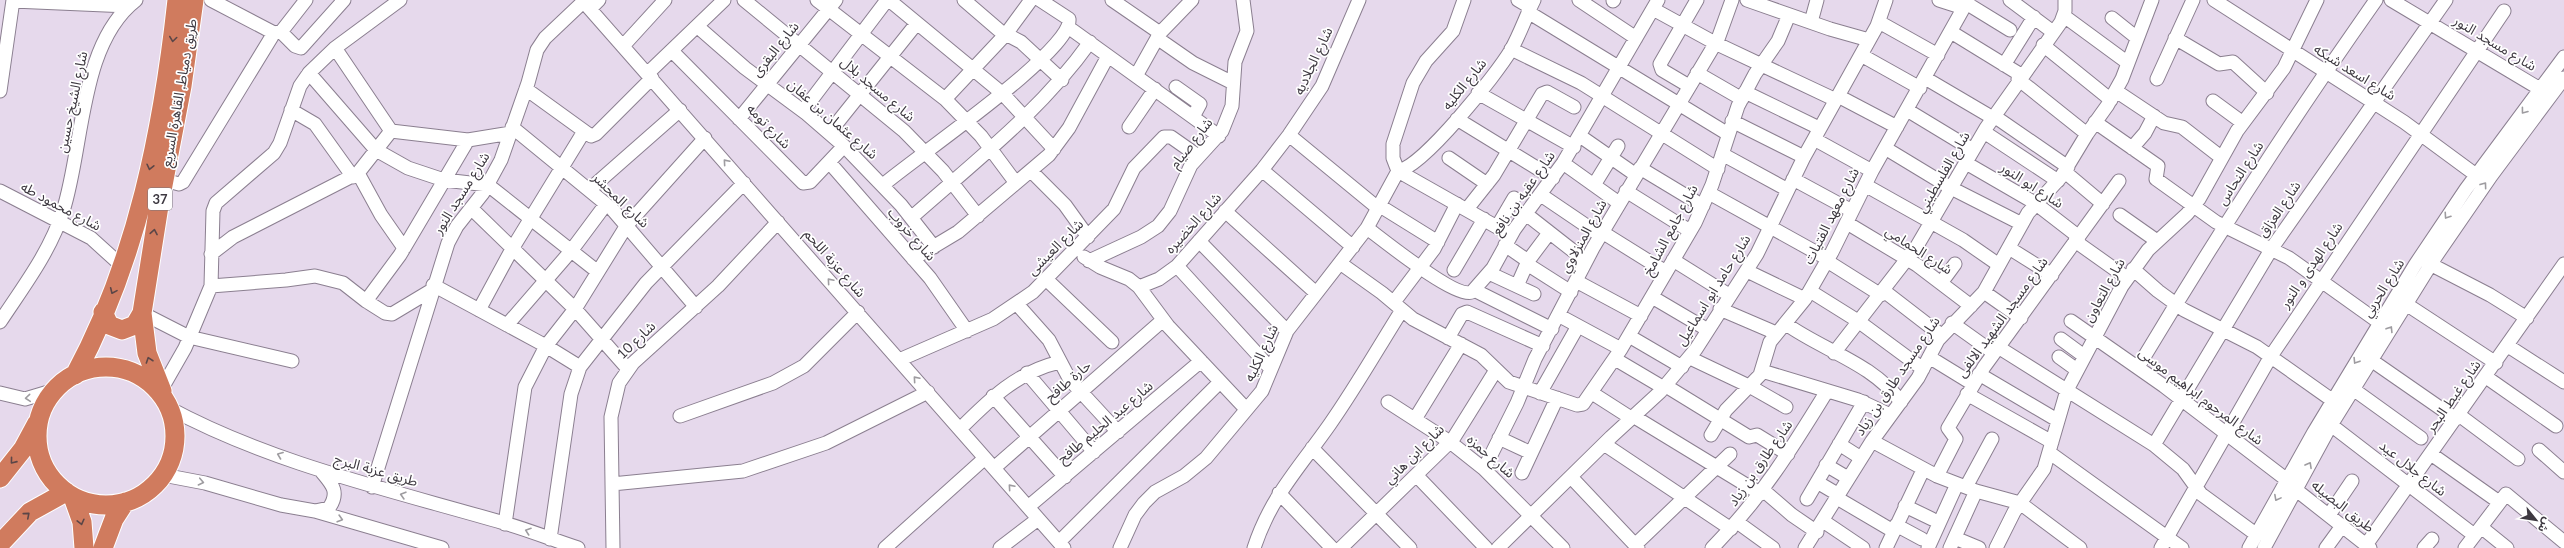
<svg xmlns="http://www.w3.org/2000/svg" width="2564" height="548" font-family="Lato,'Noto Sans Arabic',sans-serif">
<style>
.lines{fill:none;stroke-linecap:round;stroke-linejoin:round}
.minor-casing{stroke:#8b7f90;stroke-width:15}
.highway-casing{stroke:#fff;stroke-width:21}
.minor{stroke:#fff;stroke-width:13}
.highway{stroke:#d07b5e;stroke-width:19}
.oneway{stroke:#5b4647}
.oneway2{stroke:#9e9ca0}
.labels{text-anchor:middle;stroke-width:3.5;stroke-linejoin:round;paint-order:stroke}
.shield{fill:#fff;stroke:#78747a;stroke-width:1}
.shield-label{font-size:13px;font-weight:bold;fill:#3e3941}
.street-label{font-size:14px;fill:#3e3941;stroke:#fff}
</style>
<rect width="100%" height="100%" fill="#e6d9ec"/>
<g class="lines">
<g class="minor-casing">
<path id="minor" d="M211,0L274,33
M582,0L1064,548
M744,0L904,131L943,171L978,216
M817,0L945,99L981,136L1016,183
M889,0L1003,94L1054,149
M964,0L1000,31L1021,42L1062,80
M1112,0L1160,33
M1518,0L1530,7
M1579,0L1636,38
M1747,0L1830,29L1869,40
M1939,0L1964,8
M2010,0L2053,32
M2214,0L2404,122L2476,175
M2391,0L2540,89
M13,1L128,6
M1613,1L1614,0
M1966,3L2010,30
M590,9L599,0
M1653,9L1715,43L1836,100
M1528,12L1728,134
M2064,16L2128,63
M2112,18L2137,38
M1811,22L1817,0
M1879,22L1938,55
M698,27L745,68L807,114L844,146L901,205L934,247
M1068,27L1219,136
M281,32L295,46L301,48L344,0
M1951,32L2021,75
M1157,38L1193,63L1233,83
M2175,38L2219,64L2233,62L2267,93
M2043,45L2111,100
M623,46L665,0
M335,48L391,131L468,140L511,133
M1511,49L1581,83L1718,169
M672,51L803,183L810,182L844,146
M1861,55L1920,88
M2004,65L2034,17
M309,73L376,150L408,168L444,180L488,185L598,272
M648,73L724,0
M1697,73L1742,99
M1136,76L1160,33L1192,0
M1925,78L1993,118
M2018,79L2087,134
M2157,79L2193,0
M1689,86L1662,70L1660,64L1697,0
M1176,87L1200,104L1193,117
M526,89L591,136L596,134L652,78
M0,91L13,0
M2116,91L2164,123L2182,127L2222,158
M1745,92L1819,128
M1478,93L1574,147
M1838,96L1897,127
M945,99L1006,34L1031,0
M2213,101L2243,123
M291,110L315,124L353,177
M1907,110L1973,150
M803,111L887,0
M1994,116L2068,167
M739,119L836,0
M1457,119L1553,178
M1732,121L1804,157
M2095,122L2158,166L2156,179L2216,222L2289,258L2380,323
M512,127L612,209L696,307
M1129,127L1155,89
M391,131L358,173L381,215L404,248
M1984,132L2058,181
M829,133L917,23
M1289,135L1379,209
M1580,136L1636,175
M1814,139L1872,171
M1885,148L1951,188L2022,224
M2132,148L2145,133L2154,116
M1722,154L1788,190
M1449,158L1487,184
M829,162L930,278L967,331
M1563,163L1619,203
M1966,163L2035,203L2079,237
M1640,168L1703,206
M1262,170L1353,247
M1031,171L1065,205L1088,237
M1398,171C1424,166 1496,75 1511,50C1520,34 1526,16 1534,0
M1398,171L1393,158V144L1413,83L1426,61L1453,31L1464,0
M1398,171L1511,235
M2065,172L2103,204
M1793,179L1852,211
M164,180L179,184L183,182L274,33L281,32L306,0
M883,185C911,160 1073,51 1069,19L1040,0
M1594,185L1618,146
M1865,185L1963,240L1999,265
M589,190L680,110
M0,191L91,238L123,267
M1626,191L1690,231
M1709,193L1828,259
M1541,195L1600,235
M1380,206L1438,242
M471,208L575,309L628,369
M1467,209L1494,175L1542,94L1547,92L1574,107
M1225,211L1316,293
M1526,214L1586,261
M2120,215L2157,241
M911,218C974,162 1041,111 1090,42
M1847,223L1917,265L1971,306
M1497,227L1514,198
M1367,228C1383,240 1456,299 1472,292L1493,268L1514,230L1563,163L1658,0
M1602,232L1666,272
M1199,241L1287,331
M2075,241L2127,278
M1505,245L1528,261
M2009,248L2052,275
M211,254L233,237L358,173
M1084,257L1100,267L1129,279L1139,287L1168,326L1246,409
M913,259L958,232L1049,155L1069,128L1108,56
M1673,260L1729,295
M1089,261L1141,237L1158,226L1170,211L1191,165L1222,131L1232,106L1235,62L1247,31L1243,0
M1827,261L1881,295
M1340,263L1382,293L1413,319L1481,355L1509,382L1577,405L1583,404L1621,349L1695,223L1712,185L1738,106L1755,74L1778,41L1789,15
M1527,264L1571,292
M2430,264L2490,295L2527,318
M1177,266L1271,369
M2133,269L2158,291L2184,310L2257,347L2332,400
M1454,270L1484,219
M1747,271L1805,299
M1489,273L1534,294
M1046,279L1112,342
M1576,281L1641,316
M1941,283L1955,264
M433,285L546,346L580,367
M211,286L286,280L315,276L343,283L366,301
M1517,286L1528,261L1549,233
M1139,287L1159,279L1177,266L1262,170L1289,135L1322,86L1359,0
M432,290L392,314L385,313L366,301L400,255L468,140
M1474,290L1552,329
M1810,291L1858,321L1923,369
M1884,291L1941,335
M1984,292L2021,318
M1652,297L1708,330
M1394,302L1434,249L1457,204
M1017,304L1049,340L1070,380L1118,432
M2406,304L2496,363
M1720,309L1776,333
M479,310L512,249L583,133
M142,313L189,337L292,361
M1558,315L1621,349
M2071,321L2164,386L2287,480
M0,322C23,287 50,252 63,211C84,146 79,44 136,0
M1952,323L1994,353
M1786,324C1824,351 1872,363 1901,402
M507,325L571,251L606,204
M1629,336L1682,367
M1448,338L1462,314L1467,312L1543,346
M2061,339L2084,356
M2508,346L2564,382
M1998,347L2154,445L2183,469L2201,494L2257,535
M1834,353L1917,246L1986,128L2061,22L2065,11V0
M1929,357L1973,384
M2059,357L2077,370
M1690,358L1751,387L1786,407
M1615,359L1664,388
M899,360L993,319L1033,292L1114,209L1134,168L1164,137H1171L1198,156
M2371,360L2456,419
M2138,367C2213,242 2292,119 2376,0
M1762,371L1858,400L1890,415
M1027,373L1094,452
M1979,374L2057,420
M2486,377L2556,426
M1666,386L1749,437L1757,435L1788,454
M2353,389L2421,438
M161,390L185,348L211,286L213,211L216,203L274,153L280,143L300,86L309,73L335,48L400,0
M0,393L25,399L55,390
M1540,393L1578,326
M1592,393L1631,418
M1967,394L2052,442
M993,396L1065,477
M1388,402L1450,442L1484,469L1563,548
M169,408C273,464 391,490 504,523C529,530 553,540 578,548
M2459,415L2518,459
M680,416L773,383L804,366L858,312
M1633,416L1761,494
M1415,419L1461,344
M2331,425L2474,535
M960,429C990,399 1017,372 1060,362
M1711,435L1726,410L1760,375L1770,342L1805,299L1832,252L1872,171L1968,0
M1499,438L1531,453
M1872,441L1937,476L1976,491L2020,503L2080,548
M1604,444L1731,529
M1839,444L1861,458
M2154,445L2272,248L2446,0
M1312,448L1410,548
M2539,450L2564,472
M2050,453L2182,548
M2431,454L2499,502
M1826,465L1848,478
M994,468L1163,320
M1484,469L1517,403L1535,359L1593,248L1718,39L1732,0
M1522,473L1557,398
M163,475L205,483L281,505L315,511L442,548
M1416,475L1486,548
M1937,476L1956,439L1948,428L1984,367L2119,181
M1571,477L1638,548
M1817,482L1839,495
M612,484L743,471L826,443L928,392
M372,487L448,243L457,226L483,193L501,160L528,83L537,50L545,38L583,2
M1966,487L1992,439
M2295,489L2370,548
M1763,490L1792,515L1817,532
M1279,493L1332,548
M1837,498L1893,531
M1807,499L1864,402
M1905,506L1932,519
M1028,507L1201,361
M315,511L329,508C340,492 332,484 321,471
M2329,515L2352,481
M1823,521L1863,548
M1737,522L1773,548
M505,524L525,387L546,346L575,309L627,225L705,138
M1896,525L1922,539
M2481,527L2507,548
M1955,538L1979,548
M550,539L571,394L580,367L646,283L744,183
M1059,542L1220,382
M1635,545L1730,454
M2366,545L2564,264
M613,548L611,417L619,383L633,363L718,286L778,222
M885,548L985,458
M1000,548L1038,519
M1120,548L1135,515L1144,503L1155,492L1184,476L1206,458L1262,391L1287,331L1367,228L1398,171
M1254,548C1271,496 1300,467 1330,424C1356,387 1378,348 1402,310
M1341,548L1453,439L1496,370
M1498,548L1611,437L1660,392L1696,349L1757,254L1804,157L1877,26L1886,0
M1712,548C1760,500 1792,448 1827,391
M1805,548L1872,441L1918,378L1938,340L1984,292L2028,213L2061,177L2087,134L2107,106L2122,79L2152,0
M1886,548L1923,470
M1928,548L1957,484
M1950,548L1976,491
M1996,548L2014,512L2044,469L2067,390L2122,286L2148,250L2187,214L2199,199L2237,131L2284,68L2317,0
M2161,548L2271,356L2504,11
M2249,548L2314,432L2415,265L2466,189L2564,57
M2264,548L2331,425L2436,256L2491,176L2564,78
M2326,548L2342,526
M2424,548L2432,539
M2465,548L2506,494L2564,542"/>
</g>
<g class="highway-casing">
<path id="highway" d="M103,312L109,325L122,330L135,325L142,313
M37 436a69 69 0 1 1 138 0a69 69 0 1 1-138 0Z
M75,375C137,260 163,129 177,0
M162,391L147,353L142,313L159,206L182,86L194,0
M0,478L23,449L37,423
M73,497L82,522L84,548
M0,544L30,512L66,492
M103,548L114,519L125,502"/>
</g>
<use href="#minor" class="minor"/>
<use href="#highway" class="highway"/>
</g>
<defs><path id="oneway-chevron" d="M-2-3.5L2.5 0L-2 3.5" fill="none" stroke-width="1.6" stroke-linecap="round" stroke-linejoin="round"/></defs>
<g class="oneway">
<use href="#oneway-chevron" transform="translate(173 39) rotate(98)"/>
<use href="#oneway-chevron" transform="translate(150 167) rotate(103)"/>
<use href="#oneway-chevron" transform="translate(154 232) rotate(-80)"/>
<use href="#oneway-chevron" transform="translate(113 291) rotate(114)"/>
<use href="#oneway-chevron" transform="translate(149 360) rotate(-109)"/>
<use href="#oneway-chevron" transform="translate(13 461) rotate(129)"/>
<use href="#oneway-chevron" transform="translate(27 515) rotate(-41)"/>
<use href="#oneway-chevron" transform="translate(81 522) rotate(76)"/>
</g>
<g class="oneway2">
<use href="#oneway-chevron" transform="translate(2524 111) rotate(127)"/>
<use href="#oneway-chevron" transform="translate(726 162) rotate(-131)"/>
<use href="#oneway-chevron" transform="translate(2484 185) rotate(-54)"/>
<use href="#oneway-chevron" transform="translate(2447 216) rotate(124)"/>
<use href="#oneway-chevron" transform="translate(830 281) rotate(-131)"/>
<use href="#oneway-chevron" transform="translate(2390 329) rotate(-58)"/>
<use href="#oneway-chevron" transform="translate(2356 361) rotate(122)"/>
<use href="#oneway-chevron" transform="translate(916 379) rotate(-131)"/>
<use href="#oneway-chevron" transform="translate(28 398) rotate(175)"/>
<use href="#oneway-chevron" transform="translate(280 455) rotate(-159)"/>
<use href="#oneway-chevron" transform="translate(2309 465) rotate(-61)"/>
<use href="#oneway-chevron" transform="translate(201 482) rotate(12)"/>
<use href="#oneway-chevron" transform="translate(1011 487) rotate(-131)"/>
<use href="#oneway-chevron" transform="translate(403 495) rotate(-164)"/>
<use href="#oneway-chevron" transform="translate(2277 498) rotate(118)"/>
<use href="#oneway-chevron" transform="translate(340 519) rotate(16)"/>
<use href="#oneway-chevron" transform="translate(528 531) rotate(-161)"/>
</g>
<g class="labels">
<rect class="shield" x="148" y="188" width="24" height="22" rx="3"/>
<g class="shield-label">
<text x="160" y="204">37</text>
</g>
<g class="street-label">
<text transform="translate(2495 43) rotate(31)" y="5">شارع مسجد النور</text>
<text transform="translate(775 49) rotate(-51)" y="5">شارع البقرى</text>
<text transform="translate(1313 61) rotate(-65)" y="5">شارع الجلاديه</text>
<text transform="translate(2355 72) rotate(32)" y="5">شارع اسعد شبكه</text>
<text transform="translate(1464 84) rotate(-51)" y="5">شارع الكليه</text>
<text transform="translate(878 89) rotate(40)" y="5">شارع مسجد بلال</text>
<text transform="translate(179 93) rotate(-80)" y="5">طريق دمياط, القاهرة السريع</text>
<text transform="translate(72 102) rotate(-78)" y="5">شارع الشيخ حسين</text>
<text transform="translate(833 119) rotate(41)" y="5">شارع عثمان بن عفان</text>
<text transform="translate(769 126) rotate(46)" y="5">شارع تومه</text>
<text transform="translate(1191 143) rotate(-52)" y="5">شارع صيام</text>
<text transform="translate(1943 172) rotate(-60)" y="5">شارع الفلسطيني</text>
<text transform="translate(2240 173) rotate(-57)" y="5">شارع النحاس</text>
<text transform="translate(2032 185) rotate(33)" y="5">شارع ابو النور</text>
<text transform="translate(461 193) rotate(-58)" y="5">شارع مسجد النور</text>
<text transform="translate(1523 193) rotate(-55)" y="5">شارع عقبه بن نافع</text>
<text transform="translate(621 200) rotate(44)" y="5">شارع المحشر</text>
<text transform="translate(61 206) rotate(28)" y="5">شارع محمود طه</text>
<text transform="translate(2279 209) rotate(-56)" y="5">شارع العزاق</text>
<text transform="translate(1831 216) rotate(-63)" y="5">شارع معهد الفتيات</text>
<text transform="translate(1193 223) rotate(-48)" y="5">شارع الخضيره</text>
<text transform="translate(1670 230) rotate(-62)" y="5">شارع جامع الشامخ</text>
<text transform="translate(912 234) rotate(49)" y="5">شارع خروب</text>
<text transform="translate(1583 236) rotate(-61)" y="5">شارع المنزلاوي</text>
<text transform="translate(1055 247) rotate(-45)" y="5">شارع العيشى</text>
<text transform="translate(1919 250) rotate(33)" y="5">شارع الحمامي</text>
<text transform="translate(835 263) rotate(49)" y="5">شارع عزبة اللحم</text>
<text transform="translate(2311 265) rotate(-56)" y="5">شارع الهدى و النور</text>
<text transform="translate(2383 288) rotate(-58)" y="5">شارع الحربي</text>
<text transform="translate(1713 290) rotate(-58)" y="5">شارع حامد ابو اسماعيل</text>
<text transform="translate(2104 290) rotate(-61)" y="5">شارع التعاون</text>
<text transform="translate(2002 317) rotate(-54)" y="5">شارع مسجد الشهيد الالفى</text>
<text transform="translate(636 340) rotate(-44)" y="5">شارع 10</text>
<text transform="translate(1261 353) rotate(-65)" y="5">شارع الكليه</text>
<text transform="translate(1897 376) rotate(-56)" y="5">شارع مسجد طارق بن زياد</text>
<text transform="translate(1068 381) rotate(-41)" y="5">حارة طافح</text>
<text transform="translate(2201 396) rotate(37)" y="5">شارع المرحوم ابراهيم موسى</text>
<text transform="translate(2453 396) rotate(-55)" y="5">شارع غيط البحر</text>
<text transform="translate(1105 422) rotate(-40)" y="5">شارع عبد الحليم طافح</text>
<text transform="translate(1414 454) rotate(-45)" y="5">شارع ابن هاني</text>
<text transform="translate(1491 456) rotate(41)" y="5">شارع حمزه</text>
<text transform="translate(1760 463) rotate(-55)" y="5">شارع طارق بن زياد</text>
<text transform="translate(2413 468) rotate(38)" y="5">شارع جلال عيد</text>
<text transform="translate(376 470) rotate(16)" y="5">طريق عزبة البرج</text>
<text transform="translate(2343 506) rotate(38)" y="5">طريق البصيله</text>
</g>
</g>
<g transform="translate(2536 520) rotate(120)" stroke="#ffffff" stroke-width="3" paint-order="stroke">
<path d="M0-3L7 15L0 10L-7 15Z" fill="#3e3941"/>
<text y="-6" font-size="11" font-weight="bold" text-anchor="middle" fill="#3e3941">ش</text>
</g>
</svg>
